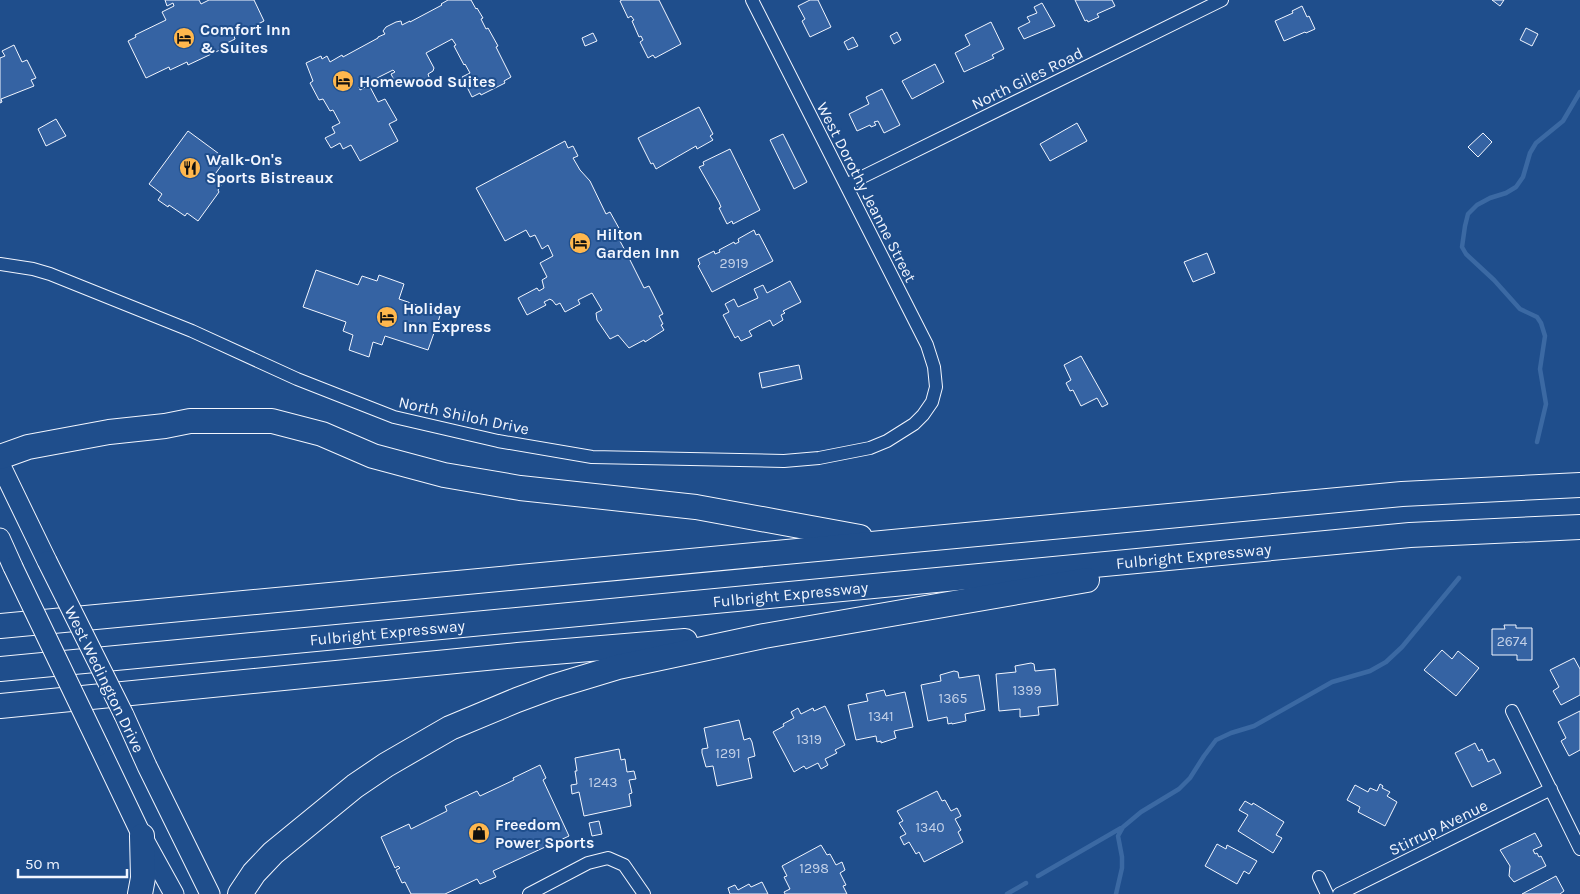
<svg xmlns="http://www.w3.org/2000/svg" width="1580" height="894" font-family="Karla,sans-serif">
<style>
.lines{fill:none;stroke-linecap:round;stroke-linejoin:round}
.stream{stroke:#3b69a3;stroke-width:4.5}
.building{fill:#3563a3;stroke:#f2f6ff}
.minor-casing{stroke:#f2f6ff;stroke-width:14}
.secondary-casing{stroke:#f2f6ff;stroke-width:21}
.motorway-casing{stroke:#f2f6ff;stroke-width:26}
.minor{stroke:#1f4e8c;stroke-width:12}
.secondary{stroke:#1f4e8c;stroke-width:19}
.motorway{stroke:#1f4e8c;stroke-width:24}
.secondary-bridge-casing{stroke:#f2f6ff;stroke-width:21;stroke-linecap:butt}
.secondary-bridge{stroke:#1f4e8c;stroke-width:19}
.labels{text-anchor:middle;stroke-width:4;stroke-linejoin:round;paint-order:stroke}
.number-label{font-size:14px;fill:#c3d1e8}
.poi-label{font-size:16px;font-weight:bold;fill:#f2f6ff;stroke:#1f4e8c;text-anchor:start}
.street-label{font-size:16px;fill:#f2f6ff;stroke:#1f4e8c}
</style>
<rect width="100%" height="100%" fill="#1f4e8c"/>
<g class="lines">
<path class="stream" d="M1537,442L1546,404L1540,369L1545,336L1541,323L1537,317L1520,309L1494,280L1466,254L1462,247L1465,226L1468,214L1477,205L1490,198L1506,193L1516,187L1523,177L1530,153L1536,143L1563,121L1580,92
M1038,876L1121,828
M1007,894L1026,883
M1116,894L1122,868V857L1118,836L1123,827L1141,812L1179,789L1190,778L1204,756L1216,740L1231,733L1254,726L1332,682L1370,671L1386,662L1402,647L1459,578"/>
</g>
<path class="building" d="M165,0H199L201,4L209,0H254L264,21L234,36L235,39L221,46L222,49L188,65L187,62L170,70L169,67L146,78L128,41L136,37L135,35L166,20L162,12L174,6L173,3L167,6Z
M448,0H471L476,9L477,8L483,18L481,19L486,29L488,28L498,46L496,47L511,77L504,81L505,83L481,95L480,93L472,97L462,77L470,73L465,64L464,65L454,46L456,45L452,39L426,53L434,68L433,71L428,74L429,77L428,80L418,85H415L413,81L408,84L405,83L404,80L396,84L391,74L395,72L393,70L359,87L360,90L369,85L378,102L385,99L397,120L389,124L398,141L360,161L351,145L343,149L340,143L331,148L325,138L335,133L332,127L340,123L333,110L330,111L323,99L319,100L310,83L313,81L306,63L321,56L322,59L327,56L330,62L342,55L343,57L378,38V37L385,34L383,31L386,27L396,22L401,21L402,25L410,21V22L442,5L441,4Z
M622,0H659L681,44L655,58L653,55L648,58L640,42L643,40L641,36L639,37L632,21L634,20L631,16L628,18L620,1Z
M810,0H818L831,27L810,37L802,21L805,19L798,6Z
M1075,0H1112L1115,6L1097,14L1099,17L1088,22L1087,20L1085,21Z
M1492,0H1504L1500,6Z
M1042,3L1055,26L1024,39L1018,28L1030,22L1027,17L1037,13L1034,7Z
M1302,6L1307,17L1309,16L1315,29L1306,33L1305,32L1284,41L1275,21L1293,13L1292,11Z
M991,22L1004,49L992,55L994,58L964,72L955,53L970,45L965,35Z
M1526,28L1538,34L1532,46L1520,40Z
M897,32L901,40L894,44L890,36Z
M593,33L597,41L585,46L582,38Z
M853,37L858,46L848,50L844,42Z
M14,45L22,62L27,60L36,78L31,80L34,86L1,99L2,102L0,103V58L5,56L2,51Z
M935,64L944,82L912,99L902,81Z
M882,89L900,125L884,133L878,121L874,122L876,125L871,127L870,125L857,131L849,114L869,104L866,97Z
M699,107L713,134L710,136L713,140L697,149L696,146L656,169L653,163L651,164L638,138Z
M56,119L66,136L46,146L38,129Z
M1077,123L1087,141L1050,161L1040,144Z
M188,131L226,159L213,177L222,184L218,190L219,192L198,221L187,213L185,216L169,205L168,207L158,200L162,194L149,184Z
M1483,133L1492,142L1478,157L1468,147Z
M783,134L807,182L794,189L770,140Z
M565,141L568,148L573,146L578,156L573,158L580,170L590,181L606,214L610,212L620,230L615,232L627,254L644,288L649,286L663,314L659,316L663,324L661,325L664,330L645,342L644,340L629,348L618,335L610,339L597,320L596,313L602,310L592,293L578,300L580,304L565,312L560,303L556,305L552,300H551L550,299L544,302L546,305L527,315L518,298L537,288L539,291L544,288L542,280L547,277L540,263L553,256L548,245L542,249L535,235L530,237L526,230L505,241L476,188Z
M730,149L760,210L733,224L732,221L727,224L719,208L721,207L719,202L699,167L704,165L703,162Z
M754,230L756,235L759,234L773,261L712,292L698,266L700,264L698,259L714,251L715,254L720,252L719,250L734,242L735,244L739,242L738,239Z
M1207,253L1215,273L1193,282L1184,262Z
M316,270L358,285L362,276L377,281L379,275L404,284L399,299L441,313L428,350L385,336L382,345L373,342L369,357L349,350L353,335L343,331L346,322L303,307Z
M790,281L801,302L783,311L785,313L781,315L783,320L773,326L770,320L749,331L752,336L741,341L738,336L735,338L723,315L729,312L725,304L734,299L738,307L758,298L754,289L763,285L767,293Z
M1081,356L1108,404L1102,407L1097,398L1081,406L1073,390L1070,391L1066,383L1071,380L1064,365Z
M799,365L802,379L762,388L759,373Z
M1504,625H1516V628H1532V660H1517V655H1492V629H1505Z
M1442,650L1452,659L1458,651L1479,668L1456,696L1424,670Z
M1574,658L1580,669V695L1561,705L1553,691L1559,687L1550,670Z
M1031,663L1034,664L1035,671L1055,669L1058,705L1038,707L1039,715L1020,717V709L999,711L996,674L1016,672L1015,666Z
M954,671L958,672L959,678L979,675L985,710L965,714L966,721L952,724V723L948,724L947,717L928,721L921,685L941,681L940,675Z
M884,690L886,696L905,692L913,727L894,731L896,738L881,743V741L877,742L876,736L856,740L848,705L868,701L866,694Z
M825,706L845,745L835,750L837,753L825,759L828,765L821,769L818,763L806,769L804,766L794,772L773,732L784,726L783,724L794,718L791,712L798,708L801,714L813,708L814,711Z
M1580,711V750L1569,756L1561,741L1566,738L1558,722Z
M739,720L744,740L750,738L752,742L755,756L748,758L752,778L717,786L713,766L706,767L702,753V749L708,748L704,728Z
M1475,743L1479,751L1482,749L1488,762L1494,759L1501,773L1472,787L1455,753Z
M619,749L621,760L625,759L627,772L634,771L636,779L629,780L632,793L629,794L631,806L584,816L579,792L572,794L571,785L577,784L575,771H577L575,758Z
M540,765L546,778L543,780L569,836L493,871L496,877L480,884L477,879L445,894H411L405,882L402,883L396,870L400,868L398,866L395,868L381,837L409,824L411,829L447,811L445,806L477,791L480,796L514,780L513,778Z
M1380,784L1383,786L1382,788L1390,792L1387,796L1397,802L1385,826L1358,812L1360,807L1347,800L1355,785L1368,792L1370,788L1377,791Z
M937,791L942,801L945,800L951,811L957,808L961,816L955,819L961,830L958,832L963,842L924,862L919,852L916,854L909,842L904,845L900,837L906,834L899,823L903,821L897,811Z
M1245,801L1252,805L1253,803L1284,822L1276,835L1282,838L1273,853L1238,831L1248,815L1239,810Z
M599,821L602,834L592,836L589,823Z
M1535,833L1542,846L1533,850L1535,854L1537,853L1539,857L1541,856L1546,866L1514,882L1509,876L1510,866L1500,850Z
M1217,844L1226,849L1227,845L1257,861L1249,874L1244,871L1237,884L1205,866Z
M821,845L827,855L830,854L836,865L842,862L845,870L840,873L846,885L843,886L847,894H785L784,892L790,889L784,877L787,876L782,866Z
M1556,876L1564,891L1560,894H1522Z
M762,882L768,894H730L728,888L735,885L738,890L749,884L751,887Z"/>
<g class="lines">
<g class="minor-casing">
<path id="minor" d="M846,185L1222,0
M0,264L33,269L50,274L192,331L297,379L394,417L498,441L592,457L784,461L819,458L870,448L887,441L914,424L923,415L932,402L936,387L934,367L927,345L752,0
M1512,711L1580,849
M1319,877L1327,894
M529,894L588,863L608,858L624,865L644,894
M1339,894L1551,789"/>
</g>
<g class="secondary-casing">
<path id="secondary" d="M0,464L47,561
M0,538L13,567
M124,715L147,766L210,894
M99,746L142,836L174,894"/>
</g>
<g class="motorway-casing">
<g id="motorway">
<path d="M0,457L28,447L109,432L165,426L190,421H272L322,434L373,456L444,475L520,488L696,507L860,537"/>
<path d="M0,626L1402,494L1580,485"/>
<path id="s1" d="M0,669L1410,535L1580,527"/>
<path d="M0,706L518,655L685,641"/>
<path d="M140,894L143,878L142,836"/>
<path d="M240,894L254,873L273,853L355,786L386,765L450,728L517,700L552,687L618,667L764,636L1087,580"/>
</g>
</g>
<use href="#minor" class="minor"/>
<use href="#secondary" class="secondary"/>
<use href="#motorway" class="motorway"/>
<g class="secondary-bridge-casing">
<path id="secondary-bridge" d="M47,561L124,715
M13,567L99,746"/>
</g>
<use href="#secondary-bridge" class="secondary-bridge"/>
</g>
<defs>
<g id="hotel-disc" transform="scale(1.125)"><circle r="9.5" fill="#ffb74d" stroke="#1f4e8c"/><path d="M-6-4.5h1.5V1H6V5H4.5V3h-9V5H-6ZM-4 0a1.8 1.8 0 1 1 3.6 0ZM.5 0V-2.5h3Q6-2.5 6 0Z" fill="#111"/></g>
<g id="restaurant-disc" transform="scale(1.125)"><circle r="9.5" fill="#ffb74d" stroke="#1f4e8c"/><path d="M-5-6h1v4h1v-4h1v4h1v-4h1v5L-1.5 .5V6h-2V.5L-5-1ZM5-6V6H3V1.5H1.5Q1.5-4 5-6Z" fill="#111"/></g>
<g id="shop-disc" transform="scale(1.125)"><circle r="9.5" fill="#ffb74d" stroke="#1f4e8c"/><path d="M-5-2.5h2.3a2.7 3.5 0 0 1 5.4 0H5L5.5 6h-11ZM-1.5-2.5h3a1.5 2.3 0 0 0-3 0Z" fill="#111"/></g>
</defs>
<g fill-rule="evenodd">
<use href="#hotel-disc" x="184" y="38"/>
<use href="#hotel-disc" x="343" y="81"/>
<use href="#restaurant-disc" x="190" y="168"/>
<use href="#hotel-disc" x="580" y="243"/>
<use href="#hotel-disc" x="387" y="317"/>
<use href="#shop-disc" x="479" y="833"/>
</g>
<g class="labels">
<g class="number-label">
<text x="734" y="268">2919</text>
<text x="1512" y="646">2674</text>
<text x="1027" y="695">1399</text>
<text x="953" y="703">1365</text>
<text x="881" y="721">1341</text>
<text x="809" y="744">1319</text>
<text x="728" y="758">1291</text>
<text x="603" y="787">1243</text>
<text x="930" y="832">1340</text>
<text x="814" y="873">1298</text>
</g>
<g class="poi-label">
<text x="200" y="35">Comfort Inn<tspan x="200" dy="18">&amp; Suites</tspan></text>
<text x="359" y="87">Homewood Suites</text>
<text x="206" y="165">Walk-On's<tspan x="206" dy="18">Sports Bistreaux</tspan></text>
<text x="596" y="240">Hilton<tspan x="596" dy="18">Garden Inn</tspan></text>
<text x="403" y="314">Holiday<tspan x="403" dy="18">Inn Express</tspan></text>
<text x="495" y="830">Freedom<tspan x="495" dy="18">Power Sports</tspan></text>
</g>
<g class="street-label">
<text transform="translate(1027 78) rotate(-26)" y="6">North Giles Road</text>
<text transform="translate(867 192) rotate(63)" y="6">West Dorothy Jeanne Street</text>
<text transform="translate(464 415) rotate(12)" y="6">North Shiloh Drive</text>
<text dy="6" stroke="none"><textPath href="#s1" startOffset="1199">Fulbright Expressway</textPath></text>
<text dy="6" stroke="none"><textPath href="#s1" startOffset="794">Fulbright Expressway</textPath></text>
<text dy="6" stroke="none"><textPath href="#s1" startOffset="389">Fulbright Expressway</textPath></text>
<text transform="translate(105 679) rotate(64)" y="6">West Wedington Drive</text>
<text transform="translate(1438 827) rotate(-26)" y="6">Stirrup Avenue</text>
</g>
</g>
<path d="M18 869v8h109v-8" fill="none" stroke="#f2f6ff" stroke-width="2.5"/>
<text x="25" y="869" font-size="15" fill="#f2f6ff" stroke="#1f4e8c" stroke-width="4" paint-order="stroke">50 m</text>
</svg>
